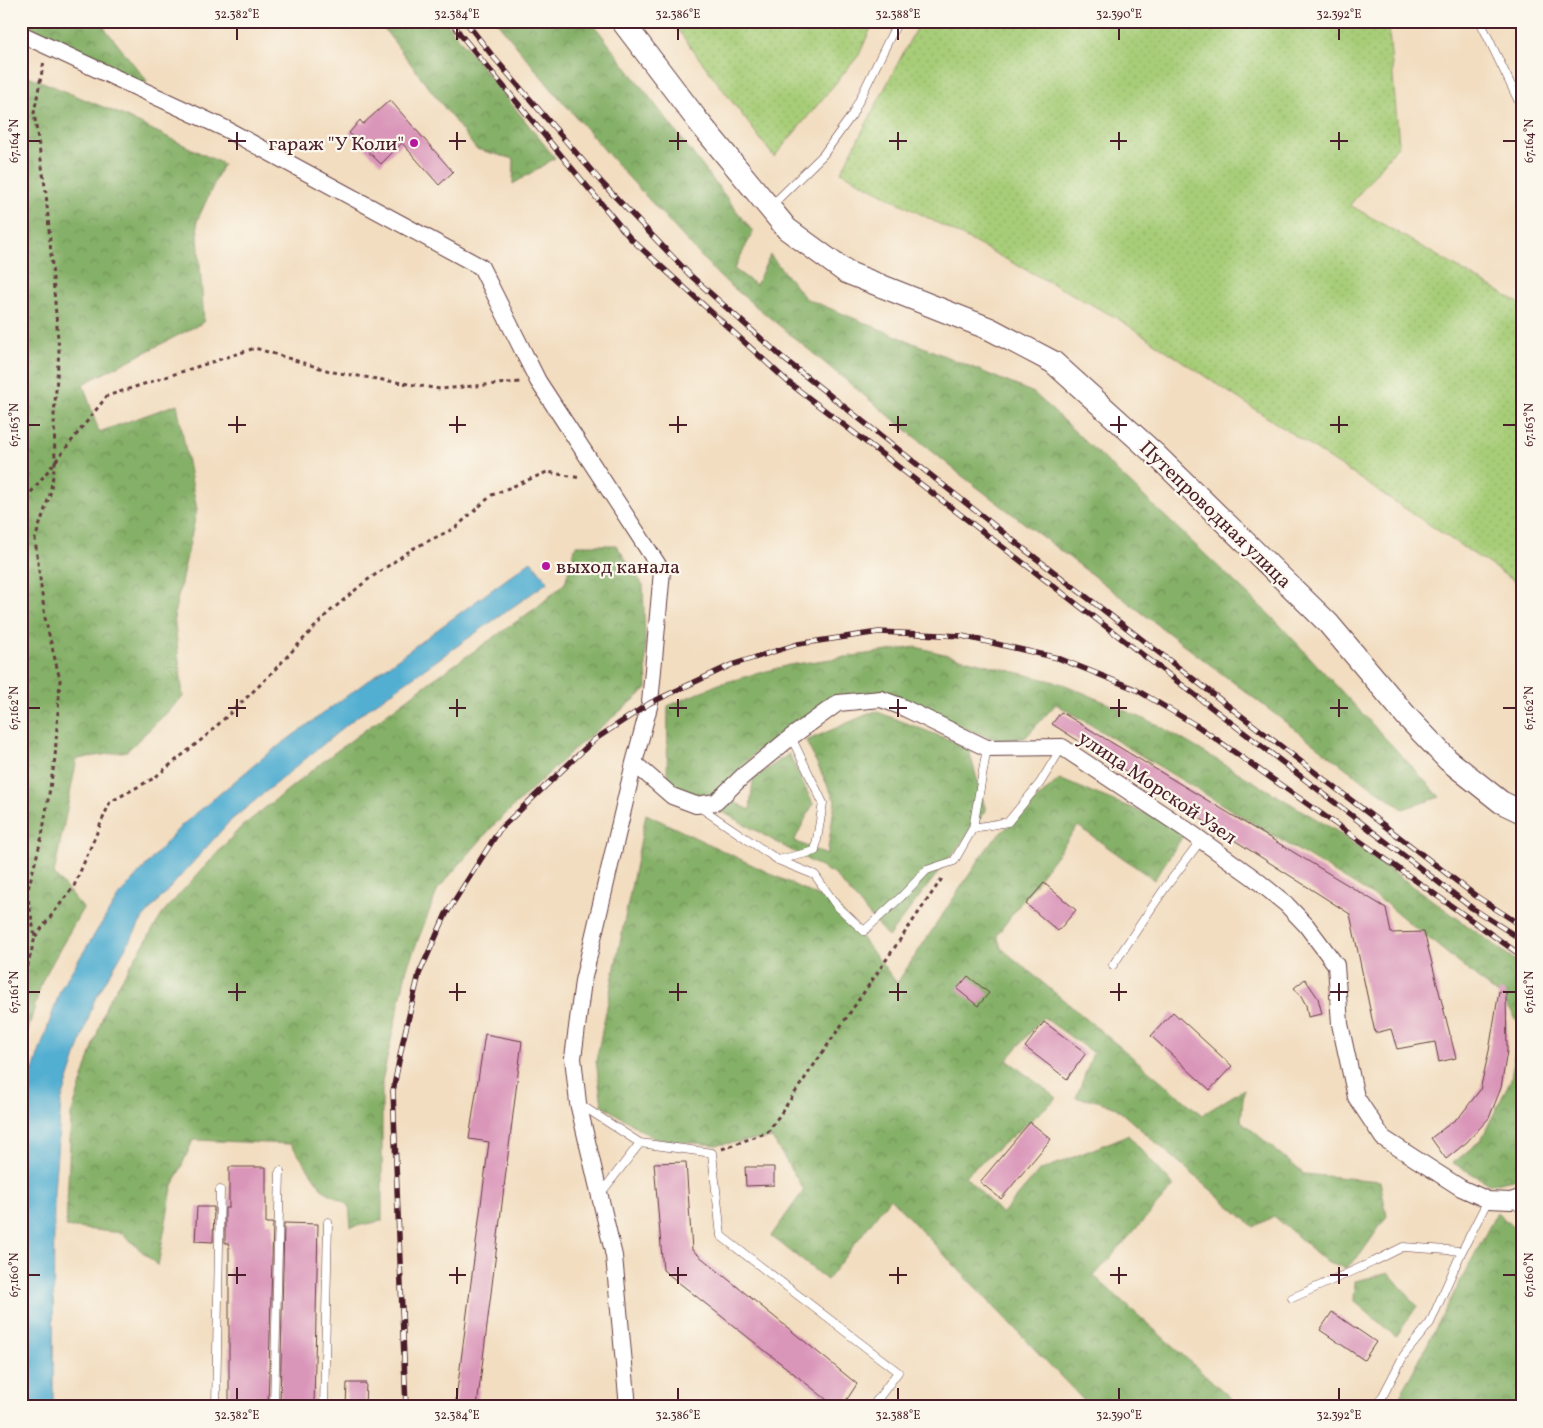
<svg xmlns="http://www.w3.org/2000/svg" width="1543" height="1428" font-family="Vollkorn,serif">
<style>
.forest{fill:url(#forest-crowns);stroke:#68684a}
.garden{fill:url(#garden-dots);stroke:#787652}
.water{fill:#53afd1;stroke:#4e677e}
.building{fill:#da96b9}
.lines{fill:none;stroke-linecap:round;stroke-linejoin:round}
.lane-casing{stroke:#633c41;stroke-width:9}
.street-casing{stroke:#633c41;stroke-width:18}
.secondary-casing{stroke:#633c41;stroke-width:24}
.path{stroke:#633c41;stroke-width:3;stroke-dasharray:4 4;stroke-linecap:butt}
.lane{stroke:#fff;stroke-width:8}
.street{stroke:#fff;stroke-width:16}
.secondary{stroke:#fff;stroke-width:22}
.rail-casing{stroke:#4a1f2b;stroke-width:5.5}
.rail{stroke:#fbf7ec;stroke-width:4;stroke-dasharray:11;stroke-linecap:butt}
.ticks{fill:none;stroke:#4a1f2b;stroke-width:2}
.poi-dot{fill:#b5179e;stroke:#fbf7ec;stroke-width:2}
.labels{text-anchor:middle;stroke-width:4.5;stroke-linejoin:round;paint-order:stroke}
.poi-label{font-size:20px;fill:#4a1f2b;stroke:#fbf7ec;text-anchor:end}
.street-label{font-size:20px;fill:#4a1f2b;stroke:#fbf7ec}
.neatline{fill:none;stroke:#4a1f2b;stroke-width:2}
.ticks-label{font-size:12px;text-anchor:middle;fill:#4a1f2b}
</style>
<defs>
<pattern id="forest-crowns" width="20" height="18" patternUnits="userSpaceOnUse" patternTransform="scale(1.25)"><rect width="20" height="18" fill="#85b068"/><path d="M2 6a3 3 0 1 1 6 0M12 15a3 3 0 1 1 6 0" fill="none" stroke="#6f8f56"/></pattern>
<pattern id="garden-dots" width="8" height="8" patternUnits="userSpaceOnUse" patternTransform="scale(1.25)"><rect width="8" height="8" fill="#a7cd78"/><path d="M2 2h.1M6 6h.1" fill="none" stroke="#91b068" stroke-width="1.8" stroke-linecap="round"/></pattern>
</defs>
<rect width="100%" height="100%" fill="#fbf7ec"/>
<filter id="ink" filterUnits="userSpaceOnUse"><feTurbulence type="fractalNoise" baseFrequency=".02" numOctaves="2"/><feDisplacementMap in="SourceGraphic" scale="10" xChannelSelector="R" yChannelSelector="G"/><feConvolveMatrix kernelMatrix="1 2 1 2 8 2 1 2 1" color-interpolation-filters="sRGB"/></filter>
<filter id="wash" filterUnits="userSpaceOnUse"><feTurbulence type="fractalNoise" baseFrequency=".0096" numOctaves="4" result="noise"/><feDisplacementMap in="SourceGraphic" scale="20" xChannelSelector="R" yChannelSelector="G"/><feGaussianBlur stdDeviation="1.12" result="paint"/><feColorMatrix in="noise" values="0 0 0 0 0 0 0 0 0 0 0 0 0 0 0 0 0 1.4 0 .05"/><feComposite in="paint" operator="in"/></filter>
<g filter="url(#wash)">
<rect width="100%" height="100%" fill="#f2ddc0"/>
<path class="forest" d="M21,21H99L147,81L144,86L21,26Z
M378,21H445L555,158L513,184L514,159L476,149Z
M496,21H591L753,232L734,269L756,285L770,255L805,298L1034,393L1277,622L1440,797L1403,809L1347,769L961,475L719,276L622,170L549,86Z
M21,73L120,114L223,164L197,221L204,322L83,384L99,432L177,404L197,510L174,615L183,697L127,751L77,759L54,874L83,908L42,981L21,1055Z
M576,545H616L643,585L647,689L573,750L493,826L438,889L407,968L382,1081V1221L351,1227L349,1205L323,1190L291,1144L193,1140L172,1188L158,1266L122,1233L66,1227L71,1115L107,1003L165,910L240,828L330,756L431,681L536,608L565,583Z
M916,647L1063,684L1158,725L1335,830L1522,965V1177L1490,1184L1453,1163L1481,1140L1511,1079L1519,1023L1502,998L1385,903L1056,704L1025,738L999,741L961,727L884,692L835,698L759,749L716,793L750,810L753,779L789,754L813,804L794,841L827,855L835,801L806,741L875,711L968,747L986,811L888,937L835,875L667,781L668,706L719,684L789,665Z
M1059,779L1187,830L1154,880L1078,826L997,935L1001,948L1202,1115L1244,1089L1241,1121L1304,1174L1380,1181L1387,1216L1360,1255L1346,1268L1328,1263L1274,1216L1254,1227L1116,1108L1098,1101L1076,1098L1093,1053L1043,1017L1007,1060L1057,1098L965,1176L1002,1214L1039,1171L1128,1135L1174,1186L1094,1276L1241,1407H1090L890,1198L827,1280L771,1236L804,1190L772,1138L715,1145L655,1139L602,1105L596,1061L646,814L836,905L897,983L991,842Z
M1497,1212L1522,1236V1407H1394Z
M1389,1273L1417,1306L1396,1337L1354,1301L1355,1281Z"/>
<path class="garden" d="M671,21H874L859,55L774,157Z
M920,21H1388L1399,144L1350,205L1522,305V586L1117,318L841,172Z"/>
<path class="water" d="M531,561L548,582L355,718L229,822L143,918L94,1001L61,1102L54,1192L53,1407H21V1151L24,1097L61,988L118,897L181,826L265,756Z"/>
<g id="blocks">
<path class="building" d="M390,100L453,172L439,185L402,143L381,164L349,133L360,120L363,124Z
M1061,712L1386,908L1391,933L1424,932L1456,1058L1439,1062L1435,1042L1397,1049L1391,1029L1375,1033L1350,914L1052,724Z
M1044,883L1076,910L1058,931L1026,904Z
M968,976L989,993L978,1006L957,989Z
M1305,979L1318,998L1322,1014L1308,1017L1306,1005L1301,996L1294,988Z
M1499,991L1506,992L1507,1051L1501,1088L1489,1118L1467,1142L1446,1159L1431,1138L1460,1116L1480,1090L1489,1051Z
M1173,1012L1232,1066L1210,1090L1151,1036Z
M1044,1022L1086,1053L1067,1079L1025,1047Z
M485,1034L522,1041L477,1407H455L489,1142L469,1139Z
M1030,1122L1051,1139L1001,1199L980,1182Z
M686,1162L692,1250L857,1384L842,1407H836L663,1270L654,1163Z
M229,1167H266V1223H273L268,1407H229V1243H225V1208H229Z
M745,1167H774V1185L746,1186Z
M197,1207H214L213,1242L195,1241Z
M284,1223L318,1224L314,1407H280Z
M1332,1312L1376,1342L1364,1360L1320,1330Z
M347,1383H366L365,1407H346Z"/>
</g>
</g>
<g filter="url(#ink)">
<use href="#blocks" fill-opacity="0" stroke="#633c41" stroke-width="1"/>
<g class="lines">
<g class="lane-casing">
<path id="lane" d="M1480,21L1522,108
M772,205L823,155L852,115L898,21
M698,806L778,860L815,875L836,905L864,931L901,897L927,870L954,861L973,828L987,748
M973,828L1008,822L1040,783L1062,747
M778,860L815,851L823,803L791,737
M1113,965L1165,888L1201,840
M581,1105L640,1143
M601,1193L640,1143L712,1153L721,1236L898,1372L872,1407
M1511,1201L1522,1210
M1292,1298L1373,1262L1403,1247L1462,1251L1488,1200
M216,1407L220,1190
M274,1407L280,1171
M324,1407L328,1222
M1377,1407L1404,1355L1430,1323L1462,1251"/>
</g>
<g class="street-casing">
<path id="street" d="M21,34L224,128L481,267L538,381L662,571L650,703L634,763L583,981L573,1058L578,1103L614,1256L628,1407
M634,763L672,796L696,805L716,802L743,776L791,737L838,703L881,699L900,706L987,748L1062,747L1187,830L1254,878L1286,904L1306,925L1336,965L1340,1024L1356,1097L1383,1138L1461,1188L1488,1200L1511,1201L1522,1197"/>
</g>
<g class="secondary-casing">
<path id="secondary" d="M622,21L698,121L787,229L846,272L990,329L1053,362L1156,455L1328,623L1408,718L1448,760L1501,802L1522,812"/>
</g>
<path class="path" d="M21,505L107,396L255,348L333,372L440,389L520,382
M35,937L74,886L110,802L154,778L206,736L263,682L327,614L366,581L414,548L455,528L492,495L547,472L581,478
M21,981L27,968L35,937L27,893L42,836L55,758L60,680L45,618L35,539L50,494L55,463L54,415L59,351L46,193L34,113L44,61
M722,1149L768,1132L943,877"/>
<use href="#lane" class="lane"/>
<use href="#street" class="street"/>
<use href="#secondary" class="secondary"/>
<g class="rail-casing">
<path id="rail" d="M452,21L460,34L630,238L788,382L1472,908L1522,940
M465,21L491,54L603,184L690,275L784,359L1024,549L1476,896L1522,926
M406,1407L393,1091L403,1041L419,974L446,914L500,829L594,740L650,703L731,665L798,644L879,632L962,636L1058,658L1135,689L1199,727L1522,956"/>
</g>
<use href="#rail" class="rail"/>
</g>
</g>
<path class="ticks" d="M237,28V40M457,28V40M678,28V40M898,28V40M1119,28V40M1339,28V40M237,132V150M457,132V150M678,132V150M898,132V150M1119,132V150M1339,132V150M28,141H40M228,141H246M449,141H466M669,141H687M889,141H907M1110,141H1127M1330,141H1348M1503,141H1516M237,416V433M457,416V433M678,416V433M898,416V433M1119,416V433M1339,416V433M28,425H40M228,425H246M449,425H466M669,425H687M889,425H907M1110,425H1127M1330,425H1348M1503,425H1516M237,699V717M457,699V717M678,699V717M898,699V717M1119,699V717M1339,699V717M28,708H40M228,708H246M449,708H466M669,708H687M889,708H907M1110,708H1127M1330,708H1348M1503,708H1516M237,983V1001M457,983V1001M678,983V1001M898,983V1001M1119,983V1001M1339,983V1001M28,992H40M228,992H246M449,992H466M669,992H687M889,992H907M1110,992H1127M1330,992H1348M1503,992H1516M237,1267V1284M457,1267V1284M678,1267V1284M898,1267V1284M1119,1267V1284M1339,1267V1284M28,1275H40M228,1275H246M449,1275H466M669,1275H687M889,1275H907M1110,1275H1127M1330,1275H1348M1503,1275H1516M237,1388V1400M457,1388V1400M678,1388V1400M898,1388V1400M1119,1388V1400M1339,1388V1400"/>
<g class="poi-dot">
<circle cx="414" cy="143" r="5"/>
<circle cx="546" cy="566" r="5"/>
</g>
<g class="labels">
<g class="poi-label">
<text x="404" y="150">гараж "У Коли"</text>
<text x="556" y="573" text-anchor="start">выход канала</text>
</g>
<g class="street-label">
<text transform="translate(1216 514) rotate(44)" y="7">Путепроводная улица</text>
<text transform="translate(1158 787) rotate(34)" y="7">улица Морской Узел</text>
</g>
</g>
<rect width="1543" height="1428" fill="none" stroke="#fbf7ec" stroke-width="55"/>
<rect x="28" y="28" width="1488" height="1372" class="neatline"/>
<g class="ticks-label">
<text x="237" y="18">32.382°E</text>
<text x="457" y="18">32.384°E</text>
<text x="678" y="18">32.386°E</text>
<text x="898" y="18">32.388°E</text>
<text x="1119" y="18">32.390°E</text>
<text x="1339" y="18">32.392°E</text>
<text transform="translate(14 141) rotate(-90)" y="4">67.164°N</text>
<text transform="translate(1529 141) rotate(-90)" y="4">67.164°N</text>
<text transform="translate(14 425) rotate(-90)" y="4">67.163°N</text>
<text transform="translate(1529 425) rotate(-90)" y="4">67.163°N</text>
<text transform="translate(14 708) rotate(-90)" y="4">67.162°N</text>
<text transform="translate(1529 708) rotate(-90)" y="4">67.162°N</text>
<text transform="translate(14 992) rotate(-90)" y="4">67.161°N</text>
<text transform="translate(1529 992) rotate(-90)" y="4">67.161°N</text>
<text transform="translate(14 1275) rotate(-90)" y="4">67.160°N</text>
<text transform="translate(1529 1275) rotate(-90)" y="4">67.160°N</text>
<text x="237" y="1419">32.382°E</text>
<text x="457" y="1419">32.384°E</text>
<text x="678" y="1419">32.386°E</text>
<text x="898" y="1419">32.388°E</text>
<text x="1119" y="1419">32.390°E</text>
<text x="1339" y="1419">32.392°E</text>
</g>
</svg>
